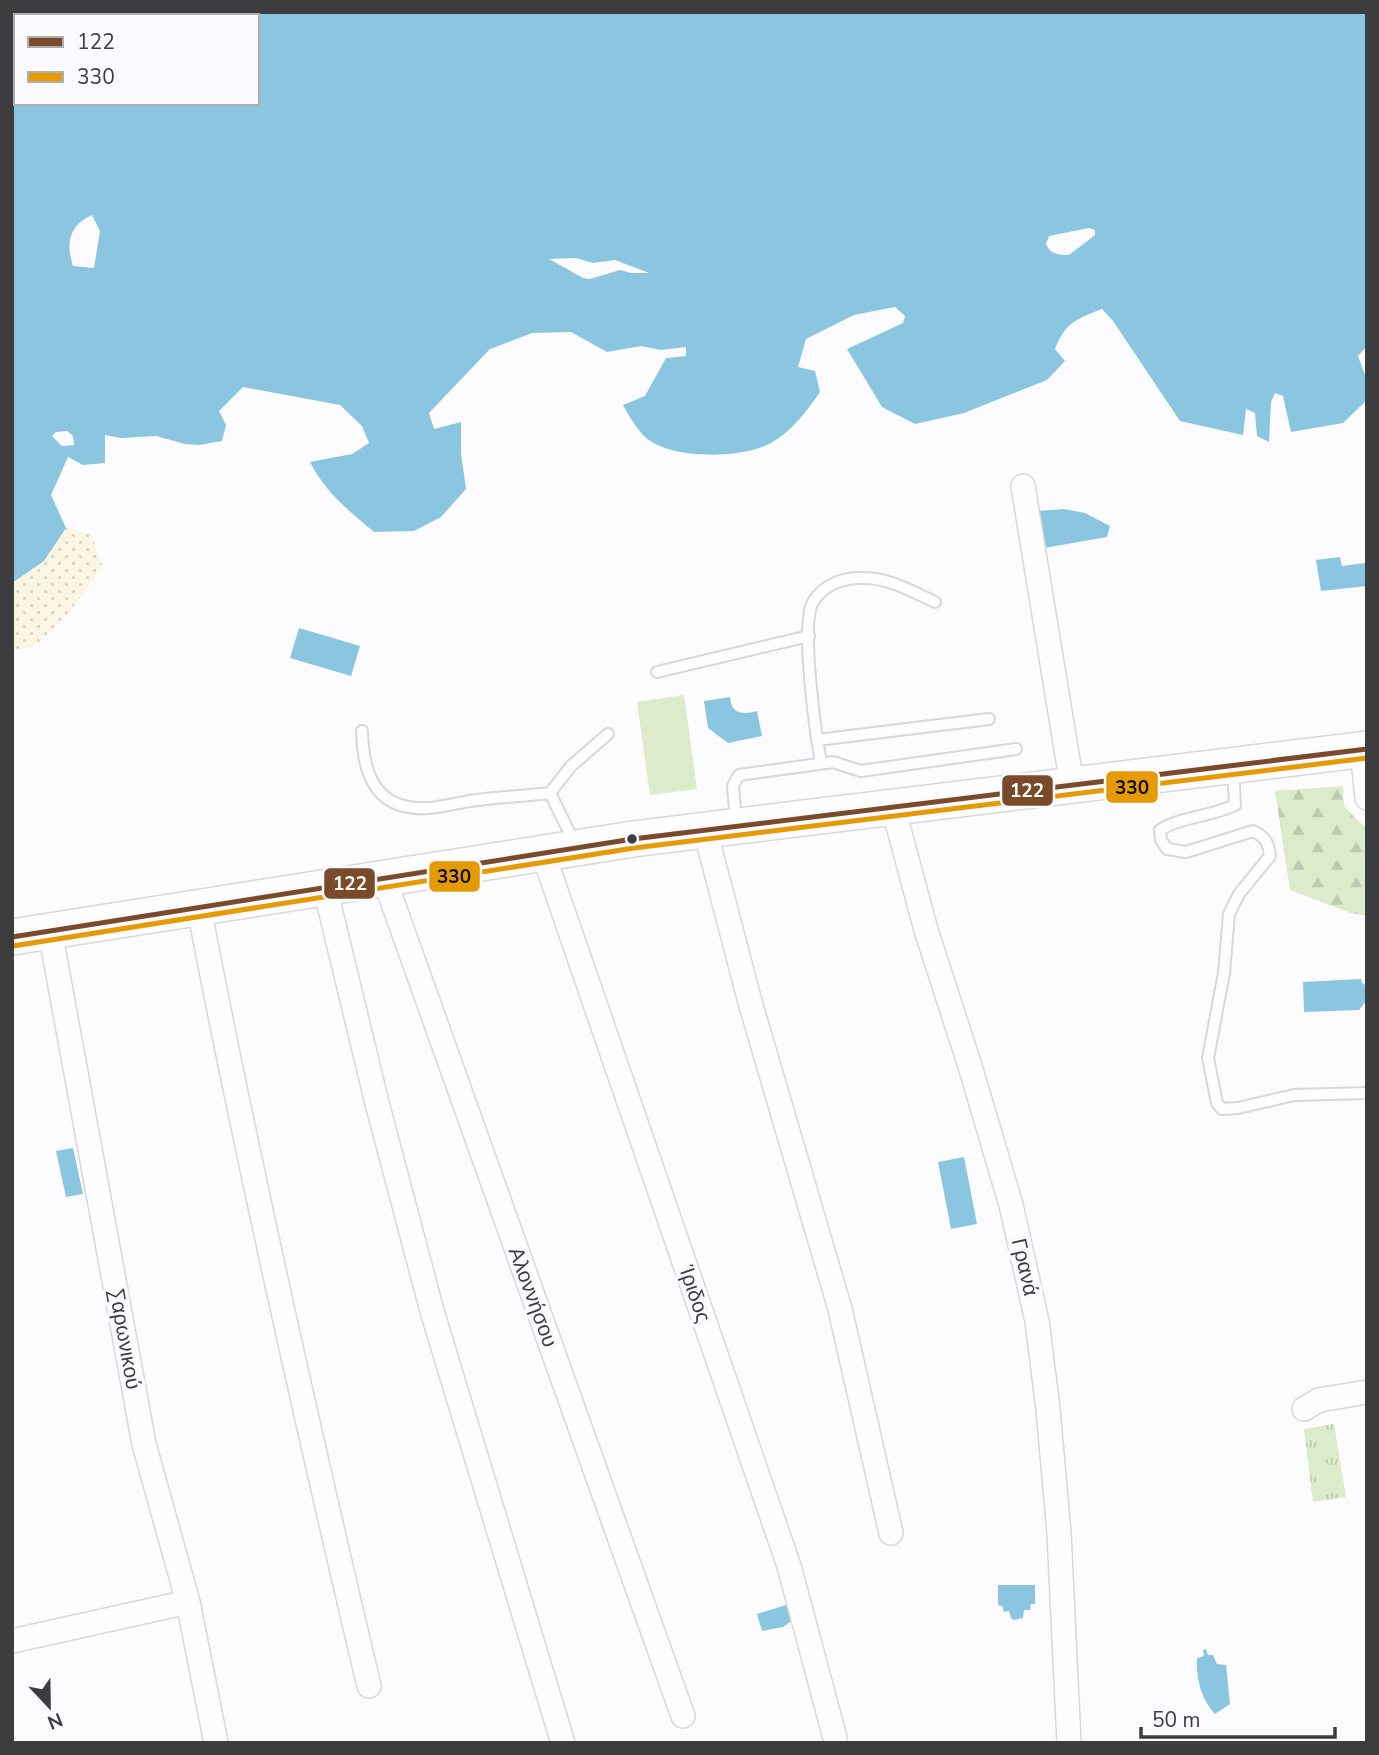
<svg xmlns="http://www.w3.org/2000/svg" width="1379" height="1755" font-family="'Nunito Sans',sans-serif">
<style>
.grass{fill:url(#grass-tufts)}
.forest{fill:url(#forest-firs)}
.sand{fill:url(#sand-dots)}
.pitch{fill:#dcebca}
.water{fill:#8bc6e0;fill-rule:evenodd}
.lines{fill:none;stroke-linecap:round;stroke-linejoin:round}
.service-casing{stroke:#d8d7da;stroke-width:14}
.minor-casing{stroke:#d8d7da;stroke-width:26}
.primary-casing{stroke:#d8d7da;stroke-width:38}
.service{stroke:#fffeff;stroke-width:10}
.minor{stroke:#fffeff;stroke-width:23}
.primary{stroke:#fffeff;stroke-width:35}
.bus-1-casing{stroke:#fbfafe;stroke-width:10}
.bus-2-casing{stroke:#fbfafe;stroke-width:10}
.bus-1{stroke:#7a4b2a;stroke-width:5}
.bus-2{stroke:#e49b06;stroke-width:5}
.bus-dot{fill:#3d3c3f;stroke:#fbfafe;stroke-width:2.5}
.labels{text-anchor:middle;stroke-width:7;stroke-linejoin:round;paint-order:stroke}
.street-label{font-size:21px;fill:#3d3c3f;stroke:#fbfafe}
.line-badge{stroke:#fbfafe;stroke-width:2.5}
.badge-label{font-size:19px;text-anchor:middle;font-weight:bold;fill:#fff}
.pale-badge-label{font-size:19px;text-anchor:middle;font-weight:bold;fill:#111}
</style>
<defs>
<pattern id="grass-tufts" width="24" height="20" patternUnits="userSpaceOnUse" patternTransform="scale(1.75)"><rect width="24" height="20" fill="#dcebca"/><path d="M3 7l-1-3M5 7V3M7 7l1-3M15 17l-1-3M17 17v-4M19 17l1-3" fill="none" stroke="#becaaf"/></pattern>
<pattern id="forest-firs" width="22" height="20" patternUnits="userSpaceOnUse" patternTransform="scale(1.75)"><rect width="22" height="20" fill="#dcebca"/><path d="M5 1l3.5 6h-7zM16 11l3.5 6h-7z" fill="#becaaf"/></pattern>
<pattern id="sand-dots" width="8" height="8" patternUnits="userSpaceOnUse" patternTransform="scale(1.75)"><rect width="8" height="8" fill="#fbf6e2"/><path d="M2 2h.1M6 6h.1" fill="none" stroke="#d8d4c3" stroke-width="1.8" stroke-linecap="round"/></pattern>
</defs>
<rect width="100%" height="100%" fill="#fcfbfd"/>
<path class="grass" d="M1334,1424L1346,1497L1313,1502L1304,1429Z"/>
<path class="forest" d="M1343,786L1344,806L1359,822L1367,827V916L1351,913L1290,890L1275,791Z"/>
<path class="sand" d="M66,528L91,534L103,567C84,592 60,629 33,646C28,649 19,650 12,651V583L44,561Z"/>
<path class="pitch" d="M684,695L697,789L650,795L637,702Z"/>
<path class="water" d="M12,12H1367V346L1358,356L1365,375L1367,400L1343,423L1291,432L1283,396L1275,393L1271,402L1269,442L1257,436L1255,413L1246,409L1243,435L1180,421L1113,321L1102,309C1076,319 1065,323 1055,349L1065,361L1047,380L964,413L915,424L882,407L847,349L903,323L905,316L895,307L854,315L806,339L798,367L815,371L820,392C806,412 792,431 771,443C741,459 671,460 645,437C636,428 629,416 623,405L645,396L666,358L686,356V347L661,350L641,346L607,352L571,332L532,333L490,349L429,413L434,429L461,422V453L466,489L441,517L414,531L374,532C349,511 325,492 310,462L352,454L369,443L362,426L340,405L243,387L219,411L226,425L222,441L199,445L185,444L156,436L121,438L105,435V463L83,465L68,457L51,495L66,528L44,561L12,583ZM16,16H257V103H16ZM92,215L100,231L94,268L73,266C66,244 68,226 92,215ZM1089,228L1095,230V235L1069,255C1058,255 1050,254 1046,244L1049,236ZM576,258L593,263L615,260L649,273H631L620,270L590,279L583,278L549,259ZM67,431L73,436L74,445L62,446L52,436L56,432Z
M1064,509L1085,513L1110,526L1107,537L1044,548L1038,511Z
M1340,557L1342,566L1365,563L1367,586L1321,591L1316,560Z
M299,628L360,646L351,676L290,658Z
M730,697C731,714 743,715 757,711L762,736L728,743L708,728L704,701Z
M1361,979L1362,983L1367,986V1000L1359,1010L1304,1012L1303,982Z
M73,1148L83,1194L66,1197L56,1151Z
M964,1157L977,1224L951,1229L938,1162Z
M998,1585H1035V1604H1031L1030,1610H1024L1023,1618L1014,1620L1011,1618L1009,1611L1004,1612L1002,1606L998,1605Z
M789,1604L793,1620L783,1627L762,1631L757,1614Z
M1206,1649L1208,1655H1213L1217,1664L1226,1665L1230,1704L1215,1714C1201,1699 1196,1679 1197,1658L1204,1656L1203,1650Z"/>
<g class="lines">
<g class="service-casing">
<path id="service" d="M657,672L809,636
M362,731C363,775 376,811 428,808C442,807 456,803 470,801C496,797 524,796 550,793L571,766L608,734
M817,740L989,719
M821,763C816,735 800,624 813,602C824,584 844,577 864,578C889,578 913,592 935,602
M1233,769L1235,805C1211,817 1182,816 1160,830L1161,840L1167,849L1186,852L1253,831C1265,837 1269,843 1270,856L1239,894L1229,914L1224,973L1208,1058L1217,1103L1222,1109L1238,1108L1294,1095L1367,1093
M550,793L575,844
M736,823L733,786L739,775L833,762L861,771L1016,749"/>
</g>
<g class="minor-casing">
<path id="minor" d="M1023,486L1072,785
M1362,750L1367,798
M893,807L926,930L970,1066L1011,1205L1037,1321L1048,1409L1059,1533L1069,1743
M705,830L750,1002L840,1309L891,1533
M543,853L789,1566L835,1738
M384,878L683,1716
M325,888L377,1103L432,1311L563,1743
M199,908C249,1169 308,1428 369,1686
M50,931L144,1444L188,1602L216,1743
M1304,1409L1319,1400L1367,1392
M12,1641L188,1602"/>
</g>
<g class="primary-casing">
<path id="primary" d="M12,937L633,839L1367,749"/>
</g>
<use href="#service" class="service"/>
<use href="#minor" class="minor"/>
<use href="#primary" class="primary"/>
<g class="bus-1-casing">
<path id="bus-1" d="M12,937L633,839L1367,749"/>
</g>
<g class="bus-2-casing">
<path id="bus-2" d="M13,946L634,848L1367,758"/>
</g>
<use href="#bus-1" class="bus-1"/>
<use href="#bus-2" class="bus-2"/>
</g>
<circle class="bus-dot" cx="632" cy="839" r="6"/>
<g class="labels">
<g class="street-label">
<text transform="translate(1025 1267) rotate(77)" y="7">Γρανά</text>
<text transform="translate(695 1294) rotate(71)" y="7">Ίριδος</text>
<text transform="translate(533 1297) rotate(70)" y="7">Αλοννήσου</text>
<text transform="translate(125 1339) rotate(80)" y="7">Σαρωνικού</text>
</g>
</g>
<g class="line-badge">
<rect x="1105" y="770" width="54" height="34" rx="7" fill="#e49b06"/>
<rect x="1001" y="774" width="53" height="33" rx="7" fill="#7a4b2a"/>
<rect x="428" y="860" width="53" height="33" rx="7" fill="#e49b06"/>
<rect x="323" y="867" width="53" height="33" rx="7" fill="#7a4b2a"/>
</g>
<g class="badge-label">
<text x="1027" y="797">122</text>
<text x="350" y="890">122</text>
</g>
<g class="pale-badge-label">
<text x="1132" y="794">330</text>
<text x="454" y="883">330</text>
</g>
<rect width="1379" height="1755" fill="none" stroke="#3d3c3f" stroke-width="28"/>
<rect x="14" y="14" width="245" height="91" fill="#fbfafe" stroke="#afaeb2" stroke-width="2"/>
<rect x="28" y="37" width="35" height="10" fill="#7a4b2a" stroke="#afaeb2" stroke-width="2"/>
<text x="77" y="49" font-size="21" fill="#3d3c3f">122</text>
<rect x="28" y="72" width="35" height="10" fill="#e49b06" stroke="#afaeb2" stroke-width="2"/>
<text x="77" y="84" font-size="21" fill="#3d3c3f">330</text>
<g transform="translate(49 1706) rotate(158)" stroke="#fbfafe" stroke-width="5" paint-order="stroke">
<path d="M0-5L12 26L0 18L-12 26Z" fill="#3d3c3f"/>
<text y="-10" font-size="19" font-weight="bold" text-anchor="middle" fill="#3d3c3f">N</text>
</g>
<path d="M1141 1727v10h194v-10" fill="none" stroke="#3d3c3f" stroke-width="3.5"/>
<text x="1152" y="1727" font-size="21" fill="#3d3c3f" stroke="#fbfafe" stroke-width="5" paint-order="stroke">50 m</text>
</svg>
